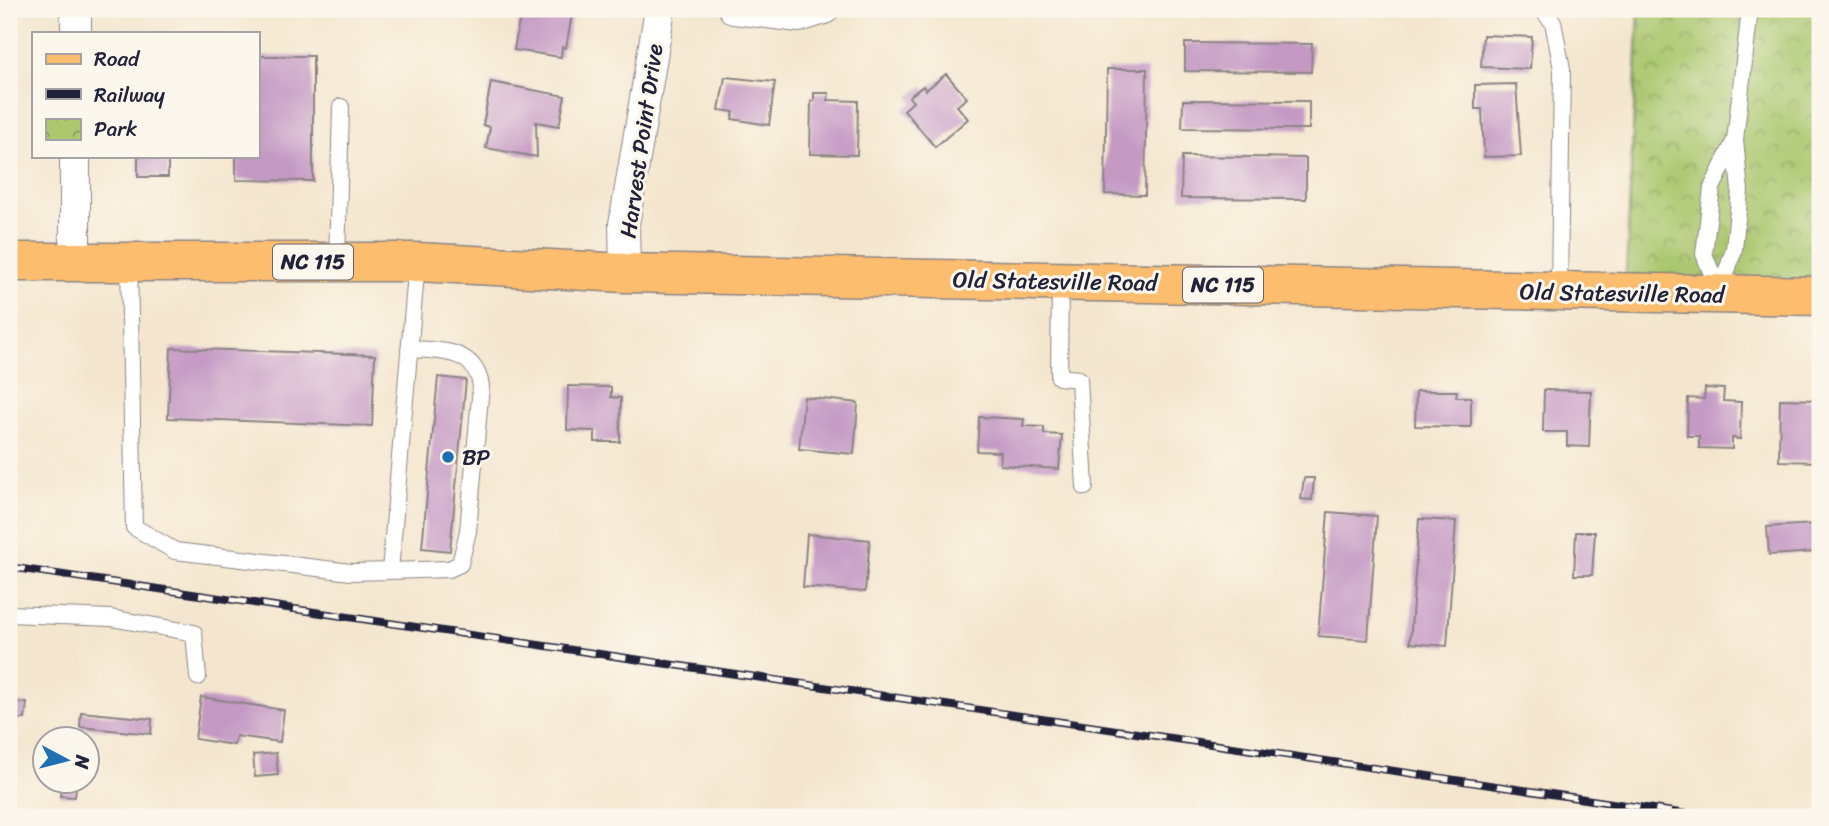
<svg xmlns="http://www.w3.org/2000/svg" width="1829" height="826" font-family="Sriracha,sans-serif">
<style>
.park{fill:url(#park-crowns);stroke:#667555;stroke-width:2}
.building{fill:#c499c4}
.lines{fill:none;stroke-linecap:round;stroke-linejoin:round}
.lane-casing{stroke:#8b8484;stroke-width:18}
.street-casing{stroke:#8b8484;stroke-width:32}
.primary-casing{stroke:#8b8484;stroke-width:41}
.lane{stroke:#fff;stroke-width:16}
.street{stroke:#fff;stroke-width:30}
.primary{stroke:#fcbd6e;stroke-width:38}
.rail-casing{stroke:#22223b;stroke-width:8}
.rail{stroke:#fbf7ec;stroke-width:5;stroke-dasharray:16;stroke-linecap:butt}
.poi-dot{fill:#1f6fb2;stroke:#fbf7ec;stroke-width:2.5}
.labels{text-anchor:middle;stroke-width:6;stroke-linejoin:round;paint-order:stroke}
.shield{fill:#fbf7ec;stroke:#636270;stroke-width:2}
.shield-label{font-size:21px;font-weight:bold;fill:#22223b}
.street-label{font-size:23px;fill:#22223b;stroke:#fbf7ec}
.poi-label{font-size:23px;fill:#22223b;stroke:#fbf7ec;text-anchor:start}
</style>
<defs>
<pattern id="park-crowns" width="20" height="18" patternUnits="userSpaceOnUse" patternTransform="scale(1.75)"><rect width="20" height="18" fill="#abc86f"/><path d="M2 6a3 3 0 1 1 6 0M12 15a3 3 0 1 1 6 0" fill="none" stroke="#8ba25c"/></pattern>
</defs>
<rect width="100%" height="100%" fill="#fbf7ec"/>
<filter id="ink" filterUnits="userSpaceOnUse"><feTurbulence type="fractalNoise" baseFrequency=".0143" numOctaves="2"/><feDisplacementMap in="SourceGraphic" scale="14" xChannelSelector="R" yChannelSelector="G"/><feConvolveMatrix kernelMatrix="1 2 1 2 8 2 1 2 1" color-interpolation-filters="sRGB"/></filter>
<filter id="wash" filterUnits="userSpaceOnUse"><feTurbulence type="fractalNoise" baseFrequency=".00686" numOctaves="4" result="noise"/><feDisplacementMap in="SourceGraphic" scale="28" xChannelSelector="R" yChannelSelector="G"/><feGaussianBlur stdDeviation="1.57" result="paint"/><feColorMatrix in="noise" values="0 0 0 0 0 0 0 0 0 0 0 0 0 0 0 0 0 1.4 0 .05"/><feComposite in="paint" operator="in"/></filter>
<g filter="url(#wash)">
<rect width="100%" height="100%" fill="#f4e6ce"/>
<path class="park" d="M1639,9H1820V296L1625,293Z"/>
<g id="blocks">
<path class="building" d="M536,9H573L566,48L562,47L561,57L514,50L521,10L535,13Z
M9,14H13L14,45H9Z
M1483,35L1532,37L1530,69L1481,67Z
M1185,43L1312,44L1311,72L1185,71Z
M257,56H313V181L236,180V156H257Z
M1107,69H1147L1145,195L1105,194Z
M946,74L967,98L957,106L968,119L935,147L904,110L913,102L909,97L923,86L926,90Z
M725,77L775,82L769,125L732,119L734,112L719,110Z
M491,82L565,96L559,126L536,122L537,157L486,148L490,127L483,125Z
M1516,84L1521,156L1484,157L1482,109H1475V85Z
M814,93H829L828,100L858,101L857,155L810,154L811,101H814Z
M1183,100L1309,101V129L1182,128Z
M9,141H12L11,178H9Z
M138,156H168V177H138Z
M1182,156L1306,158V199L1181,198Z
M171,348L375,355L372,426L168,418Z
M438,377L466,380L450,551L422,548Z
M568,386L611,387V397L621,398L620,442H595V431L567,430Z
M1705,388L1724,389L1723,401L1741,402L1740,439L1732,438V449L1699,448V436H1687L1688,398L1704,399Z
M1544,390L1591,391L1589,447L1567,446V432H1543Z
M1416,391H1457L1456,397H1471V427L1415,426Z
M804,397L858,403L854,454L799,449Z
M1780,399L1820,400V462L1779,461Z
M979,417L1024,419L1023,426L1044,427V434L1062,435L1059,469L1000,465L1001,452L977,451Z
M1304,478H1314L1312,500L1301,499Z
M1328,512L1377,516L1368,640L1318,636Z
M1419,519L1456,521L1447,646L1410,643Z
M1814,524L1815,552L1769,555L1767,527Z
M1576,532H1595L1592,575H1574Z
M807,534L870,540L865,592L803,587Z
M201,697L284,710L280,742L236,736L234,745L195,739Z
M9,702L27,703L25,719L12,718L10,727Z
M81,712L152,719L151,734L80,727Z
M276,753L278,775L255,777L253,755Z
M61,785L76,787L75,797L60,796Z"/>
</g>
</g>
<g filter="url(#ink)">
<use href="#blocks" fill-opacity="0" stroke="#8b8484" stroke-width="2"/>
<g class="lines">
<g class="lane-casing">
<path id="lane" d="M1541,9L1553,22L1562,69L1559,291
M337,262L341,107
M129,263L134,527L175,551L351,572L390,571L417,262
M1060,281L1059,377L1079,379L1085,487
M1720,293L1734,249L1740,191L1735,140L1750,9
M1720,294L1704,254L1712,188L1735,140
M390,571L449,569L460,564L468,531L481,386C475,348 440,351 409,349
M9,614L111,618L194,633L198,677"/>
</g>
<g class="street-casing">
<path id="street" d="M734,9L799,17L824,9
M76,33V9
M75,263V156
M625,273L624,224L660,9"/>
</g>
<g class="primary-casing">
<path id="primary" d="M9,262H417L625,273L1820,296"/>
</g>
<use href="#lane" class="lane"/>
<use href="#street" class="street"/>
<use href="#primary" class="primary"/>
<g class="rail-casing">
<path id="rail" d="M9,567L1707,817"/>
</g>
<use href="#rail" class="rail"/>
</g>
</g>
<circle class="poi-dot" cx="448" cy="457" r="7"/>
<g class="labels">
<g class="shield">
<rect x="273" y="244.5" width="80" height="35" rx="5"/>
<rect x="1183" y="267.5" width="80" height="35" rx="5"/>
</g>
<g class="shield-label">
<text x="313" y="269">NC 115</text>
<text x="1223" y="292">NC 115</text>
</g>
<g class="street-label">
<text transform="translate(641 141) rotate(-82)" y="8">Harvest Point Drive</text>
<text transform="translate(1055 281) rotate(1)" y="8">Old Statesville Road</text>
<text transform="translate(1622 293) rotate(1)" y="8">Old Statesville Road</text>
</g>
<g class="poi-label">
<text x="462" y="465">BP</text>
</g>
</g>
<rect width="1829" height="826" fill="none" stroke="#fbf7ec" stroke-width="35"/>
<rect x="32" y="32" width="228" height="126" fill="#fbf7ec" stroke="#a4a2a5" stroke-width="2"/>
<rect x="46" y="54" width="35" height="10" fill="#fcbd6e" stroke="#a4a2a5" stroke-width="2"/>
<text x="94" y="66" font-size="21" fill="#22223b">Road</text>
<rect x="46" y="89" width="35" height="10" fill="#22223b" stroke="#a4a2a5" stroke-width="2"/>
<text x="94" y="102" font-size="21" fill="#22223b">Railway</text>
<rect x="46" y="119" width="35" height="21" fill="url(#park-crowns)" stroke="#a4a2a5" stroke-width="2"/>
<text x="94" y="136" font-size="21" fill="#22223b">Park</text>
<g transform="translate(66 760) rotate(97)"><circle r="33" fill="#fbf7ec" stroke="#a4a2a5" stroke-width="2"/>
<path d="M0-5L12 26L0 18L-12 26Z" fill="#1f6fb2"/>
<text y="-10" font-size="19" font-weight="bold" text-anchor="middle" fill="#22223b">N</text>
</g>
</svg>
